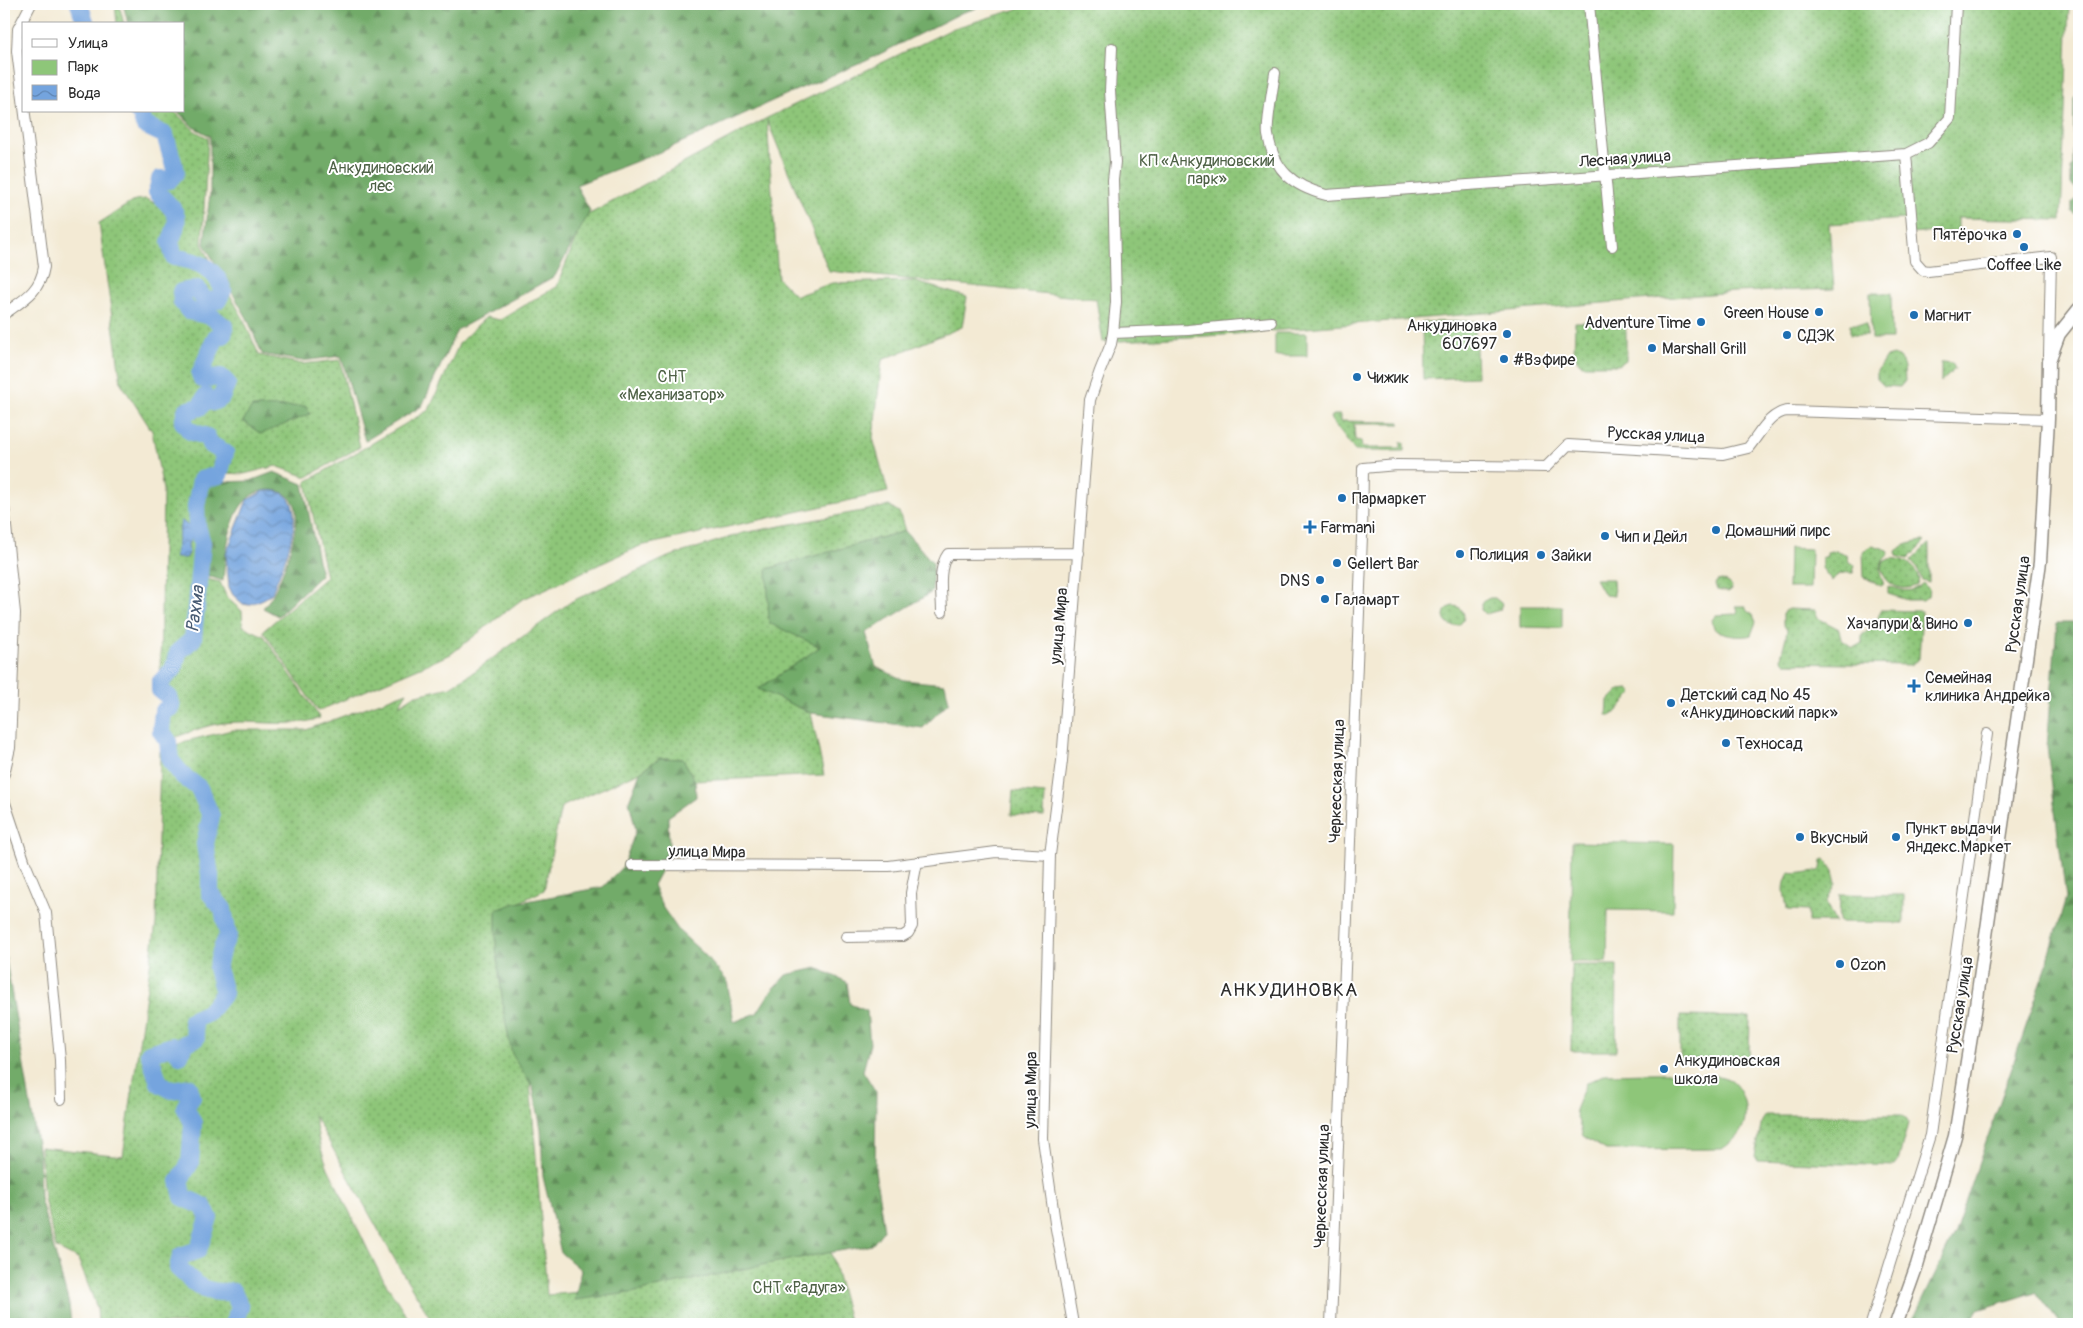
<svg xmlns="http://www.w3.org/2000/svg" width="2083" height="1328" font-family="Pangolin,sans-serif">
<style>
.green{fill:url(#green-dots);stroke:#5c7852}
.forest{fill:url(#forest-firs);stroke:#4e6b4a}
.pitch{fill:#8ec679;stroke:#5c7852}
.water{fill:url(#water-waves);stroke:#506884}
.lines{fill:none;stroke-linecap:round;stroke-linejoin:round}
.river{stroke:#74a4de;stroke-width:18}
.minor-casing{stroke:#8f8a80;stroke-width:12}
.tertiary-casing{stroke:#8f8a80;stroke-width:15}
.minor{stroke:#fff;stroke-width:10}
.tertiary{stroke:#fff;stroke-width:12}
.poi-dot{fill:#1f6fb2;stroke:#fff;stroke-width:2}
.labels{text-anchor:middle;stroke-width:4;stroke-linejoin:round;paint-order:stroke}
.street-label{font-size:16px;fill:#2b2b2b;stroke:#fff}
.park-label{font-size:16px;fill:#4e6146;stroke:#fff}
.poi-label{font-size:16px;fill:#2b2b2b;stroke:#fff;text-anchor:start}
.water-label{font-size:18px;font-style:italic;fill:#485b73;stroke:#fff}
.quarter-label{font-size:19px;letter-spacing:1px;fill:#2b2b2b;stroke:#fff}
</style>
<defs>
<pattern id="green-dots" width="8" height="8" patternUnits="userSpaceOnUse" patternTransform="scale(1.25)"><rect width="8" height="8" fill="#8ec679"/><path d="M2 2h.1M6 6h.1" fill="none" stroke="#74a163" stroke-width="1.8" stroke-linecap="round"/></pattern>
<pattern id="forest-firs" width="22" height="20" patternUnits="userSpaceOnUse" patternTransform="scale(1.25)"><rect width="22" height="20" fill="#72ab69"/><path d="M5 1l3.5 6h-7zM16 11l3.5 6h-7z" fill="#5e8b57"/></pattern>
<pattern id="water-waves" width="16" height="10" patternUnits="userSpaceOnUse" patternTransform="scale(1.25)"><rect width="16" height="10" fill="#74a4de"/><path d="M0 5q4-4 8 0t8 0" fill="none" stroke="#5f86b4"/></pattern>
</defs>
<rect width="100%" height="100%" fill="#fff"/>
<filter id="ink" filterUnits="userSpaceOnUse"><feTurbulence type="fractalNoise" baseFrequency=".02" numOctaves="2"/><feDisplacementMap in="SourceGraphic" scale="10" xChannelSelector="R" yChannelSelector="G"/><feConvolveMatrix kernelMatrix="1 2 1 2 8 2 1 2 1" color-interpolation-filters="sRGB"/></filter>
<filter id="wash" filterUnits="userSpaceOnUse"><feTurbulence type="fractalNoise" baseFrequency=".0096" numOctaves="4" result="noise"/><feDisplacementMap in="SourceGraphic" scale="20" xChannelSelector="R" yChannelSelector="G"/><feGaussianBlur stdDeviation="1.12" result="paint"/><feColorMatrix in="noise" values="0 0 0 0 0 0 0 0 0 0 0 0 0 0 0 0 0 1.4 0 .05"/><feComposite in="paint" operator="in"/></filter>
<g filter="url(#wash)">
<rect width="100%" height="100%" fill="#f3ead4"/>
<path class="green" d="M115,4H119L124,24H117Z
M1034,4H2069L2061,220L1958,218V231L1907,234L1906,219L1829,224L1834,289L1734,292L1223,335L1103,342L1096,299L829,271L767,120L778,278L796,296L832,283L913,281L967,297L962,327L882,360L873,438L888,492L640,546L521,600L451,654L318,711L263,631L326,577L306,482L429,410L460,342L486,317L500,320L557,286L584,217L767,118L954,28Z
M144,111H174L195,131L208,138L202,244L216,271L194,255L177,252L174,241L182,223L178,209L162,192V183L171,182L180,173L168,132L147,122Z
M146,199L170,210L173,224L165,243L171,261L197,265L216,284L214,294L206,295L198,284L178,290L179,304L186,314L210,320L218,330L213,333L196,373L201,383L221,385L212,396L204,393L197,403L184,408L180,419L182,430L205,440L209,447L221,456L214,473L198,477L194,524L197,544L189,637L176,648L171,666L160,675L163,490L152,431L121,383L99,223L135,200Z
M229,293L243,318L259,355L302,364L340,360L360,447L307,477L276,466L244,474L224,473L227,451L214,441L208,433L189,425L191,414L201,410L205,403L214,407L223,401L231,382L226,376L205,373L219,341L225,338L230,328L218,315L195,307L189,299L194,295L206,307L222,304Z
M1475,321L1477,377L1423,379L1422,322Z
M1575,322H1626V360L1618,365H1582L1574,356Z
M1850,324H1866L1867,335H1850Z
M1893,355C1906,359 1904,370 1905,381L1900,387L1884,386L1877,379V371L1886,357Z
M1943,362L1952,363L1955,369L1941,382V363Z
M1334,415H1340V421L1400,422V424H1354L1355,440L1361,441L1362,448H1401V442H1404V451H1355L1331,420L1330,417Z
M889,506L899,512L905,531L767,569L820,647L759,689L811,713L824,775L695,781L683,759L660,758L640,772L561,807L544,890L516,904L547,1295L615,1289L828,1242L850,1324H434L399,1267L314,1115L320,1146L328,1168L380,1274L412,1324H237L244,1310L236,1289C205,1290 204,1286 182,1267L184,1258L200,1252L211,1219L206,1204L185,1194L182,1182L193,1165L195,1122L189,1107L195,1098L190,1084L172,1086L163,1080L154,1055L171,1049L182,1058L187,1045L199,1039L195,1021L212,1015L227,994L220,968L231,937L226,910L213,892V880L208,845L214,816L201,786L184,772L174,759L172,747L186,741L232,730H306L407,692L399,705L413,696L450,687L475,671L572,601L668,557L743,533Z
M1924,541L1925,542L1908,559L1897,556L1896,551C1905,544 1913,542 1924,541Z
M1928,544H1929V582L1922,580L1917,568L1911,561Z
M1873,545L1888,550L1889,554C1878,564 1878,571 1884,584L1881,586L1864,577L1863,552Z
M1836,550L1847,556L1849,562L1855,565L1853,573C1844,572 1837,573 1832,581L1822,568V558L1827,556V552Z
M1889,559C1904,557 1915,565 1919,579L1917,585C1902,593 1885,585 1881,568L1883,562Z
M202,578L220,582L227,598L242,611L243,626L264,636L320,718C289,729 255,719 223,723C206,725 188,733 171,739L165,730L167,713L174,708L172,697L164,689L166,682L177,669L181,652L196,639Z
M1595,579H1613L1614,596L1604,595Z
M1722,580L1729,583L1732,586L1731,590L1728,592L1717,590L1715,584L1717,581Z
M1923,583L1929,589L1928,596L1923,600H1907L1888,594V586C1904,590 1909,595 1923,583Z
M1490,598H1495L1502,604L1500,610L1486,614L1481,610C1481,604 1484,600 1490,598Z
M1444 616a10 10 0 1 1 20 0a10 10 0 1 1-20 0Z
M1788,609L1815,610L1818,618L1839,629L1841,639L1853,648L1862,643V635L1875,626L1881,610L1922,611L1919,659L1910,665L1785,663L1781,659C1782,648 1786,641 1787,630L1783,624V613Z
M1629,689L1633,693L1613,715H1607L1608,701L1619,690Z
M165,748L167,760L181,778L196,790L208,816L202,845L207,894L220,911L225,935L218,951L215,970L221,992L207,1011L189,1018L192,1036L183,1041L180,1048L171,1043L145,1053L157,1085L172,1094L186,1089L189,1097L182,1107L189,1124L186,1162L177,1180L181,1199L200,1208L205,1219L196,1248L178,1254L175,1270C197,1289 200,1297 231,1295L237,1307L231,1324H98L97,1308L78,1259L56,1248L44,1199L40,1147L123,1156L156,923L160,751Z
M1013,791L1045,794L1044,817L1011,815Z
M1825,859L1833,871L1836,883L1826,903L1835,922H1808V911L1787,910C1786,894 1780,890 1789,873C1799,875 1809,871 1819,871L1821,869L1822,860Z
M1840,894L1904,895V923L1839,922Z
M1572,965H1617L1616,1051H1571Z
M1680,1016L1750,1017L1749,1060L1680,1059Z
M1766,1115H1902L1907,1119L1908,1123L1898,1162L1895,1166L1758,1161L1755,1156L1762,1121Z"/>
<path class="forest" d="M123,4H990L961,13L866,61L792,92L665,150L576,185L590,211L555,276L457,330L422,406L365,441L341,356L302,361L262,354L247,318L204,244L210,194V136L193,127L177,111H184V24H128Z
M2079,92V188H2074L2071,184V169L2073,165L2074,99Z
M2079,198V217L2072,212V202Z
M306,406L310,414L261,434L243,421L252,407Z
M274,472L303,484L321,575L278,616L263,608C267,603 272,597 274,592C283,575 303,520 294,503C289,495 281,490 272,490C230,488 226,550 223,581L208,576L201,509L206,486L222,482L250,481Z
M905,531L933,563L932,592L866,633L876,667L904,680L945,684L949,702L923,728L811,713L758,689L820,647L769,623L767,569Z
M2057,623H2079V1324H2060L2036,1292L1978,1310L1970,1324H1911L1955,1232L2044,974L2066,898L2047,747Z
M660,758L683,759L695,781L696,797L668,817L669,846L661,870L653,885L663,908L679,931L704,954L727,981L734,1022L757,1013L769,994L786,975L817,968L847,982L850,1004L867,1011L870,1044L863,1071L876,1092L875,1171L884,1230L872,1245L767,1264L631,1293L575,1300L581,1270L561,1253L543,1177L541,1129L533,1088L512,1054L504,1014L496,948V910L516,903L603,887L623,866L636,830L629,801L640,772Z
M4,948L39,1155L40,1198L69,1304L71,1324H4Z"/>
<path class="pitch" d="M1870,293H1891L1892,339H1871Z
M1275,333H1307V356H1275Z
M1789,548L1811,549L1810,588H1788Z
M1520,606H1562V628L1520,627Z
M1735,606H1745L1747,611L1753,615L1756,622L1751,635C1743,638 1725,636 1717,631C1713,629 1713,624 1712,620L1716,615L1736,614L1738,610Z
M1572,842L1674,844L1673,911L1608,910L1607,962H1570Z
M1605,1074C1628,1074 1714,1069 1730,1080C1739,1086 1745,1099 1745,1109C1747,1128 1737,1139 1722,1149L1606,1150L1583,1136L1575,1110L1586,1083Z"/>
<path class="water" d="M263,491C269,491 277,490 282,493C311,507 280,572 272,593C265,600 257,601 248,605L243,604L233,595L229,587L226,554L247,500Z
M181,520L192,529L194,536L188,544L189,554L186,558H175Z"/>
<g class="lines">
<path class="river" d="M79,4L86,24
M137,111L141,114L144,125L165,135L176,172L169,180L160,179L157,192C176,213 183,214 170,242L174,257C197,261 215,267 223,290L218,300L205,301L197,289L181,292L182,302L189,311L211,316L225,327L223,335L216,337L200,374L202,379L221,377L227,383L221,398L213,402L206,396L200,407L186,411L183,422L190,431L207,437L210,444L225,453L219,475L201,480L196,506L197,526L202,543L193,639L178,652L174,668L160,683V690L169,697L172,707L163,711L161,731L168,741L170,760L183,776L199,788L211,816L205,844L210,875V893L223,909L228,935L221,951L217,968L224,993L208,1013L192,1020L196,1038L184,1044L180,1055L172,1046L149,1053L159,1083L172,1090L189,1087L192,1097L185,1107L193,1123L190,1163L179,1181L183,1197L203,1206L209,1218L198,1250L181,1256L178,1268C200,1288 202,1293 233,1292L240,1307L233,1324"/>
</g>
</g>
<g filter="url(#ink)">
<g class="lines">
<g class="minor-casing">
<path id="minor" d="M1589,4L1612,246
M1275,73C1273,87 1266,124 1268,135C1274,171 1293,186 1326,195L1906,154L1928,143L1950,118L1956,4
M1906,154L1915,261L1923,270L1928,271L2051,257L2049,356
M4,314C23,300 40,292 44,267L17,51L18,29L31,4
M1113,333L1188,330L1271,322
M4,507L15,613L10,748L4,774
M942,612C942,594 937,569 948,554L1079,553
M4,800L25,863L46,913L60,1060L61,1099
M632,865L889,866L996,852L1050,855
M846,937L903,936L908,933L912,926L911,893L917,862
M1073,1324L1055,1223L1043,1139L1050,855L1062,761L1090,400L1100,371L1111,344L1113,333L1116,302L1113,180L1115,162L1110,91L1112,48
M1331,1324L1362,536L1363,468L1397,465L1546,467L1568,445L1723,454L1748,448C1759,435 1770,412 1788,411L2048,419
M1871,1324L1930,1135L1987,734"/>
</g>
<g class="tertiary-casing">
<path id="tertiary" d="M1896,1324L1917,1265L1955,1136L1975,1012L2040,562L2048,419L2049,361L2059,334L2079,309"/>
</g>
<use href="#minor" class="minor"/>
<use href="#tertiary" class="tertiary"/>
</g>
</g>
<g class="poi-dot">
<circle cx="2017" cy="234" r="5"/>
<circle cx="2024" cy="247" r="5"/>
<circle cx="1819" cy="312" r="5"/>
<circle cx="1914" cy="315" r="5"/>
<circle cx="1701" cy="322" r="5"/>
<circle cx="1507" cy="334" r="5"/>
<circle cx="1787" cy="335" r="5"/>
<circle cx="1652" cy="348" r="5"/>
<circle cx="1504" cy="359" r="5"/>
<circle cx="1357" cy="377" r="5"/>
<circle cx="1342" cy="498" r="5"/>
<path d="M1307.5 519.5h5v5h5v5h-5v5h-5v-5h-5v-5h5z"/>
<circle cx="1716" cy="530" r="5"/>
<circle cx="1605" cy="536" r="5"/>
<circle cx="1460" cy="554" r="5"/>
<circle cx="1541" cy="555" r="5"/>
<circle cx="1337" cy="563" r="5"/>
<circle cx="1320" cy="580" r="5"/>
<circle cx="1325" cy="599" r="5"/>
<circle cx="1968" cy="623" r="5"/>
<path d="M1911.5 678.5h5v5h5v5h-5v5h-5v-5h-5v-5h5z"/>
<circle cx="1671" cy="703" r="5"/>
<circle cx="1726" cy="743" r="5"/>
<circle cx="1800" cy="837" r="5"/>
<circle cx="1896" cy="837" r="5"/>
<circle cx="1840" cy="964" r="5"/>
<circle cx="1664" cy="1069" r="5"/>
</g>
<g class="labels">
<g class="street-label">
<text transform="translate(1625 158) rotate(-4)" y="6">Лесная улица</text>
<text transform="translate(1656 434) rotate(3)" y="6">Русская улица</text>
<text transform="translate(2017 604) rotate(-82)" y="6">Русская улица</text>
<text transform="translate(1058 626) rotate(-85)" y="6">улица Мира</text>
<text transform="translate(1336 781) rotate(-88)" y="6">Черкесская улица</text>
<text transform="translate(707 851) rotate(1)" y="6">улица Мира</text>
<text transform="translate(1959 1005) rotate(-81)" y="6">Русская улица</text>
<text transform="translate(1030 1090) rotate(-89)" y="6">улица Мира</text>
<text transform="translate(1321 1186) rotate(-88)" y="6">Черкесская улица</text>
</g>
<g class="park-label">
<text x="1207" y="166">КП «Анкудиновский<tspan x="1207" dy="18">парк»</tspan></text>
<text x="381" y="173">Анкудиновский<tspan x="381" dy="18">лес</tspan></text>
<text x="672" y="382">СНТ<tspan x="672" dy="18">«Механизатор»</tspan></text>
<text x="799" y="1293">СНТ «Радуга»</text>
</g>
<g class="poi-label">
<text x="2007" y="240" text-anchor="end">Пятёрочка</text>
<text x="2024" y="270" text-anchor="middle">Coffee Like</text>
<text x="1809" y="318" text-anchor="end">Green House</text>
<text x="1924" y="321">Магнит</text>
<text x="1691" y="328" text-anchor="end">Adventure Time</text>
<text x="1497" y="331" text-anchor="end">Анкудиновка<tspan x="1497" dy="18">607697</tspan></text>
<text x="1797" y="341">СДЭК</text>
<text x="1662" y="354">Marshall Grill</text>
<text x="1514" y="365">#Вэфире</text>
<text x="1367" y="383">Чижик</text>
<text x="1352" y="504">Пармаркет</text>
<text x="1320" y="533">Farmani</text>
<text x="1726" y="536">Домашний пирс</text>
<text x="1615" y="542">Чип и Дейл</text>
<text x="1470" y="560">Полиция</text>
<text x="1551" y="561">Зайки</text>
<text x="1347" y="569">Gellert Bar</text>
<text x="1310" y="586" text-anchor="end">DNS</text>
<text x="1335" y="605">Галамарт</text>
<text x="1958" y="629" text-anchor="end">Хачапури &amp; Вино</text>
<text x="1925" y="683">Семейная<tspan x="1925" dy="18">клиника Андрейка</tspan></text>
<text x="1681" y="700">Детский сад № 45<tspan x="1681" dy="18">«Анкудиновский парк»</tspan></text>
<text x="1736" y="749">Техносад</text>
<text x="1906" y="834">Пункт выдачи<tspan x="1906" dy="18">Яндекс.Маркет</tspan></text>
<text x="1810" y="843">Вкусный</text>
<text x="1850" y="970">Ozon</text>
<text x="1674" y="1066">Анкудиновская<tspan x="1674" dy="18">школа</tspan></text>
</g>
<g class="water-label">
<text transform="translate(195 609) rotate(-83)" y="6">Рахма</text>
</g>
<g class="quarter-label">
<text x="1289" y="996">АНКУДИНОВКА</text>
</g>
</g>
<rect width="2083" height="1328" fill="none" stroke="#fff" stroke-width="20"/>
<rect x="22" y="22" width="162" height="90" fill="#ffffff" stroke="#aaaaaa"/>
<rect x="32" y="39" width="25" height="8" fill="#ffffff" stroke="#aaaaaa"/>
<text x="68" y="48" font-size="15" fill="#2b2b2b">Улица</text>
<rect x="32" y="60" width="25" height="15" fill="#8ec679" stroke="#aaaaaa"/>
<text x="68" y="72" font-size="15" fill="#2b2b2b">Парк</text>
<rect x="32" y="85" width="25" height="15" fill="url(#water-waves)" stroke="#aaaaaa"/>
<text x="68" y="98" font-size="15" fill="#2b2b2b">Вода</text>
</svg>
